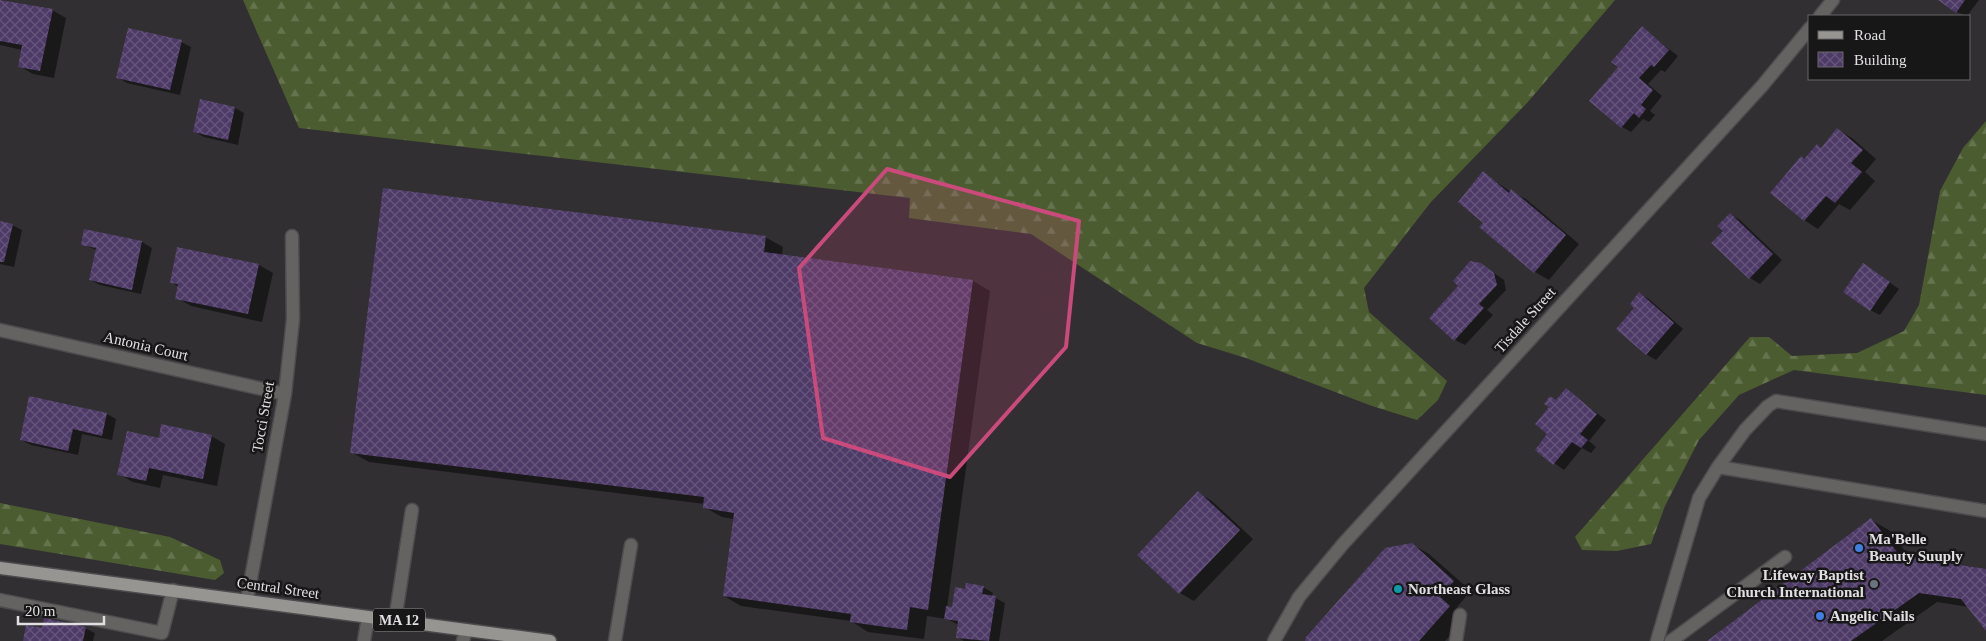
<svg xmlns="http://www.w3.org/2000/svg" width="1986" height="641" font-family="Georgia,serif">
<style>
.forest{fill:url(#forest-firs)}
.shadow{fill:#0007}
.building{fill:url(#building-cross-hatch)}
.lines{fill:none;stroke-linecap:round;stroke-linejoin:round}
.service-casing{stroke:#4d4b4d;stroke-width:15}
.minor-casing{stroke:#4d4b4d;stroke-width:15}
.primary-casing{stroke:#4d4b4d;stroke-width:15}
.service{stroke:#646361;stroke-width:12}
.minor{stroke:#646361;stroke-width:12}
.primary{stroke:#979592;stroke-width:12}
.marked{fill:#ca4a7c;fill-opacity:0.2;stroke:#ca4a7c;stroke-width:4;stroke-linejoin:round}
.shop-dot{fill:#3f7fe0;stroke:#181718;stroke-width:2}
.worship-dot{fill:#6b7280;stroke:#181718;stroke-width:2}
.culture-dot{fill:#0f9aa8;stroke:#181718;stroke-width:2}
.labels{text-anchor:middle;stroke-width:5;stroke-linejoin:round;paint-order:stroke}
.shield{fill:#181718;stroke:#a5a3a5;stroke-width:1}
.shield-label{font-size:14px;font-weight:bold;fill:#e1dfe1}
.street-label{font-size:15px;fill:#e1dfe1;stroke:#181718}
.poi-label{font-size:15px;font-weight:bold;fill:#e1dfe1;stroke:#181718;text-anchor:start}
</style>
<defs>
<pattern id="forest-firs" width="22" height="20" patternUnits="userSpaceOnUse" patternTransform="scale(1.25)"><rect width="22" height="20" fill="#4b5d30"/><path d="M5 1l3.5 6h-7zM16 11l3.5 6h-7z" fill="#65744e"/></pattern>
<pattern id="building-cross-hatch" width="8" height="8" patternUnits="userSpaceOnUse" patternTransform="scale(1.25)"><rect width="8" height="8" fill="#4d3a67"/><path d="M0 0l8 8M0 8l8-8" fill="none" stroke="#66567c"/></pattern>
</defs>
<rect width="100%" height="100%" fill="#312f31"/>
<path class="forest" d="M243,0H1615L1527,103L1431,202L1364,288L1369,312L1447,381L1438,400L1417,420L1372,406L1246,358L1197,343L1031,234L909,218L910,198L299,128Z
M1986,121V395L1794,370L1739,395L1699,440L1665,506L1651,544L1617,551L1582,550L1575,537L1750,337H1769L1792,356L1857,353L1904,331L1919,305L1940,191L1963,148Z
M0,503L170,537L220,560L224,573L215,580L0,544Z"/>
<path class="shadow" d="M0,0L52,10L66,18L54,78L33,74L19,66L22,50L0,45Z
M1940,0H1979L1967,16L1957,12Z
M1642,28L1678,56L1665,72L1661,70L1648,84L1662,96L1650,111L1655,115L1649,122L1643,119L1631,132L1622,127L1619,67Z
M181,42L191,47L180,95L127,83L117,77Z
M235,108L244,113L238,145L204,137L195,132Z
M1838,130L1852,138L1876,159L1865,172L1875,181L1850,210L1839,204L1818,229L1804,220L1805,160L1822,149Z
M1483,173L1511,192L1526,199L1579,244L1549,280L1535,272L1484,223Z
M1730,214L1740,220L1782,260L1760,284L1750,278L1713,243L1725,231Z
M0,222L12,225L22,230L14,267L0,264Z
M85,230L142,242L152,248L141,294L100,285L90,280L96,250L82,244Z
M765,237L783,247L782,255L973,281L990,291L947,608L953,609L966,590L983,587L993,593L992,596L1005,603L999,641H964L957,637L959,625L947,619L927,616L924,639L868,632L851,621L741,606L724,596L734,519L722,517L704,507L705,504L369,462L351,452Z
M1481,264L1504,280L1506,290L1487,310L1493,315L1465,345L1455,340L1460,286Z
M259,265L273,273L262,322L191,306L177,298L179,287L171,282Z
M1873,271L1899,289L1880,315L1870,310Z
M1640,294L1649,299L1683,329L1656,360L1646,354L1636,308Z
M1566,390L1606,420L1589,441L1596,447L1591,453L1582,448L1564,470L1536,450L1549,434L1557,401Z
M107,414L116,419L112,440L82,434L78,455L31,445L21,440Z
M211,436L225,444L217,486L163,475L160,488L133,482L119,474L160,439Z
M1198,493L1212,501L1253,539L1194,601L1180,593Z
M1871,520L1889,530L1911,559L1986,570V629L1969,607L1937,602L1882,641H1709Z
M1411,544L1429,554L1471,591L1457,607L1467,617L1445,641H1307Z
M85,628L95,633L93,641H24L43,629Z"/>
<path class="building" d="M0,0L53,9L40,71L18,67L22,45L0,41Z
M1938,0H1965L1956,13Z
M1642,26L1669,50L1654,67L1651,65L1639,78L1653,90L1641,105L1646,109L1639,118L1634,113L1621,128L1589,101L1618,67L1611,62Z
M128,28L182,40L170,90L116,78Z
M200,99L235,107L228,140L193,132Z
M1837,128L1863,150L1851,163L1862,172L1835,203L1826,196L1804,221L1770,193L1801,156L1804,159L1817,144L1821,148Z
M1483,171L1509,193L1511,189L1566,235L1534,273L1479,227L1483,223L1458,202Z
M383,188L766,236L764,252L973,280L928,610L910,607L907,630L850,622L851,614L723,596L734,513L703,508L704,497L350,453Z
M1730,213L1773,254L1749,279L1711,243L1723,231L1717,226Z
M0,221L13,224L4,262H0Z
M84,229L142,241L132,290L89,280L96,248L81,245Z
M177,247L259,264L248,314L175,299L178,284L170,283Z
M1470,261L1481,263L1494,273L1497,285L1479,304L1484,308L1454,341L1429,318L1458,286L1453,281Z
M1863,263L1890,282L1870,311L1843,292Z
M1639,292L1674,323L1646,355L1616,329L1634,308L1630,304Z
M1566,388L1597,414L1580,434L1588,440L1581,448L1572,442L1553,465L1535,450L1547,434L1535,424L1549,407L1544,404L1550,396L1556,400Z
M29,396L107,413L102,436L73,429L68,451L20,440Z
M161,424L212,435L203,479L149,468L146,481L117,475L127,431L159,438Z
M1198,491L1240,530L1179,594L1137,555Z
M1871,518L1900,556L1986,569V631L1961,599L1919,593L1851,641H1707Z
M1412,543L1454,581L1440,597L1450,606L1419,641H1305L1306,637L1385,548Z
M966,583L984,586L982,594L996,596L989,641L956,638L958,621L944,619L946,606L952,607L955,587L965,589Z
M44,618L86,627L83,641H23L26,625L42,628Z"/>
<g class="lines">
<g class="service-casing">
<path id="service" d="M1718,467L1986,511
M0,600L162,633L173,590
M395,620L412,510
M364,641L368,617
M463,641L466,630
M615,641L631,545
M1456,641L1460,615
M1657,641L1699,498L1718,467L1745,430L1768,406L1776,401L1986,434
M1671,641L1785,557"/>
</g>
<g class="minor-casing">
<path id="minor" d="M1820,16L1833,0
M0,330L285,394
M247,600L285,394L293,319L292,236
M1274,641L1299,597L1343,544L1762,86L1810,28"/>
</g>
<g class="primary-casing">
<path id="primary" d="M0,568L550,641"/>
</g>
<use href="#service" class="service"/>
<use href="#minor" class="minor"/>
<use href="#primary" class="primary"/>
</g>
<path class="marked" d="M887,169L1079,221L1066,347L950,477L823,438L799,268Z"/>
<g class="shop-dot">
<circle cx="1859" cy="548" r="5"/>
<circle cx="1820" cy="616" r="5"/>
</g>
<circle class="worship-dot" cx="1874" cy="584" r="5"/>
<circle class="culture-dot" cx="1398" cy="589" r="5"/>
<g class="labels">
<rect class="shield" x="373" y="608.5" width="52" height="23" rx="4"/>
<g class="shield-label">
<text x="399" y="625">MA 12</text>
</g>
<g class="street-label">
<text transform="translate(1525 320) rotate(-48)" y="5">Tisdale Street</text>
<text transform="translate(146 346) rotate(13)" y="5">Antonia Court</text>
<text transform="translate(263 417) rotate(-80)" y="5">Tocci Street</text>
<text transform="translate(278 588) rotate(8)" y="5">Central Street</text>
</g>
<g class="poi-label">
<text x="1869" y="544">Ma'Belle<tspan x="1869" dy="17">Beauty Suuply</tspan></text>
<text x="1864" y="580" text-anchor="end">Lifeway Baptist<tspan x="1864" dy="17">Church International</tspan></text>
<text x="1408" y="594">Northeast Glass</text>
<text x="1830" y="621">Angelic Nails</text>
</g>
</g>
<rect x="1808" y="15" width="162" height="65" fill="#181718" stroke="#686768"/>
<rect x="1818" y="31" width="25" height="8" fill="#979592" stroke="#686768"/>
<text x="1854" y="40" font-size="15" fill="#e1dfe1">Road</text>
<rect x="1818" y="52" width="25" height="15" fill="url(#building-cross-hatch)" stroke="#686768"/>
<text x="1854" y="65" font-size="15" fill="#e1dfe1">Building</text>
<path d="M18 616v8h86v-8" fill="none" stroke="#e1dfe1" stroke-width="2.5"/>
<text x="25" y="616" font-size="15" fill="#e1dfe1" stroke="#181718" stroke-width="4" paint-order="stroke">20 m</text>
</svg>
